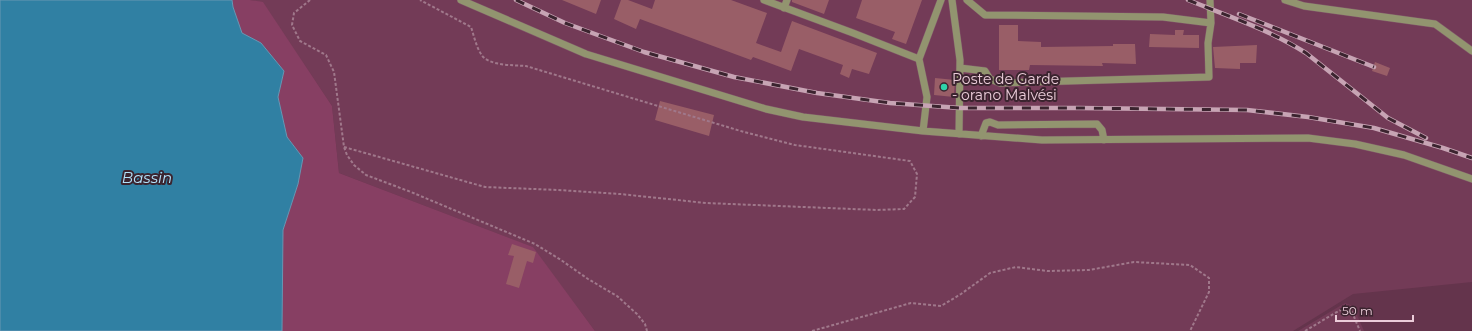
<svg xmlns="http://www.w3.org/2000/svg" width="1472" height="331" font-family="Montserrat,sans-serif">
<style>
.built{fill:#733b57}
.green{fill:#873f63}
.water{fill:#3080a3;stroke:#6897b4}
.building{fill:#995e67}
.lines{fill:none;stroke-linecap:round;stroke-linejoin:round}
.minor-casing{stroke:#7f5368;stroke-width:8}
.path{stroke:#a0788b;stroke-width:2;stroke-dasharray:3 2;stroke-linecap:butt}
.minor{stroke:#92946f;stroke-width:7}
.rail-casing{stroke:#c7a4b4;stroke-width:4.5}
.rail{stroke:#3b242f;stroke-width:3;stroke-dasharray:9;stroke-linecap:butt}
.poi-dot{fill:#2fd4aa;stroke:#3b242f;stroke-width:1.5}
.labels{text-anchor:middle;stroke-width:4;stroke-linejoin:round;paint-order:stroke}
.poi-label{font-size:14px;fill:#eccdda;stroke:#3b242f;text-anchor:start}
.water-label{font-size:15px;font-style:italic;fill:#b3e2fa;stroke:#3b242f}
</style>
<rect width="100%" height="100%" fill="#64344c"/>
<path class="built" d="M250,0H1472V282L1353,294L1293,331H595L532,247L339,173L332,106L263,3Z
M1345,303L1353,306L1364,331H1298Z"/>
<path class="green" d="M232,0H250L263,2L332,106L339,173L533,247L595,331H282L283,230L298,184L303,158L287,137L278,97L284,71L261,43L242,34L233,7Z"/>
<path class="water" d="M0,0H232L233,7L242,33L261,43L284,71L278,97L287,137L303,158L298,184L283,230L282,331H0Z"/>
<path class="building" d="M562,0H601L596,14Z
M621,0H628L652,9L655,0H731L767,13L756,43L781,52L792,21L877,53L869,74L852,69L849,78L840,74L843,65L799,49L791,71L753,57L751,60L640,19L636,29L614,19Z
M792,0H829L824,14L792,2Z
M862,0H922L906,44L892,39L895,32L856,18Z
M999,25H1018V41L1041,42V47L1113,46V44H1135L1136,64L1102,63L1103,66L1030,65L1029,70H999Z
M1175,30H1184L1183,35H1199V48L1149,47L1150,34L1175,35Z
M1257,45L1256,63H1240V69L1215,68L1213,47Z
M1375,62L1390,68L1387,76L1372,71Z
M935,78L955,80L954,97L934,95Z
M660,101L714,115L709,136L655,120Z
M512,244L536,252L533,263L527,261L519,288L506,284L514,256L508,255Z"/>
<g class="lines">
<g class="minor-casing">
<path id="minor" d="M461,0L586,54L766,109L803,117L923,131L1042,140L1308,138L1355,144L1404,155L1472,179
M764,0L853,33L919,59L927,97L923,131
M952,0L960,60L959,134
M967,0L985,15L1163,17L1211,23L1210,0
M1285,0L1304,6L1435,24L1472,51
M784,8L787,0
M919,59L941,0
M960,68L985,71L990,79L1000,83L1209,77L1208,43L1211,23
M981,136L986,123L990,122L998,125L1097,124L1102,130L1104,140"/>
</g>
<path class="path" d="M310,0L294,13L292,25L300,41L326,55L334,72L344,147L347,155L354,165L366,175L411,192L535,244L561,260L588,279L617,296L637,314L645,324L647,331
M344,147L485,187L558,190L620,194L706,203L877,210L904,209L915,197L917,174L910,161L795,145L744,132L526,66C514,65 487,66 481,54C476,46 474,36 471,27L420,0
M812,331L911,303L941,306L961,294L990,273L1016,267L1047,271L1089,270L1134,262L1190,265L1209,278V292L1190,331
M1305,331L1335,313L1347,307L1352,312L1360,331"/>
<use href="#minor" class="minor"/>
<g class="rail-casing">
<path id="rail" d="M516,0L565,23L644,52L734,77L817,93L890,103L960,108H1079L1247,110L1308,117L1374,128L1443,148L1472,158
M1188,0C1228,16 1270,30 1306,53L1388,118L1426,138
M1239,14L1374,67"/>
</g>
<use href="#rail" class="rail"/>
</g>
<circle class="poi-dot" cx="944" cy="87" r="4"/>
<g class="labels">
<g class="poi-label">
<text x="952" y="84">Poste de Garde<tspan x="952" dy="16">- orano Malvési</tspan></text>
</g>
<g class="water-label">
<text x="147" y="183">Bassin</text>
</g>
</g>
<path d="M1336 315v6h77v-6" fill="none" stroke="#eccdda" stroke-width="2"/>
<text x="1342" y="315" font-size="12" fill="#eccdda" stroke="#3b242f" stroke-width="3" paint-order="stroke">50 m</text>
</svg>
